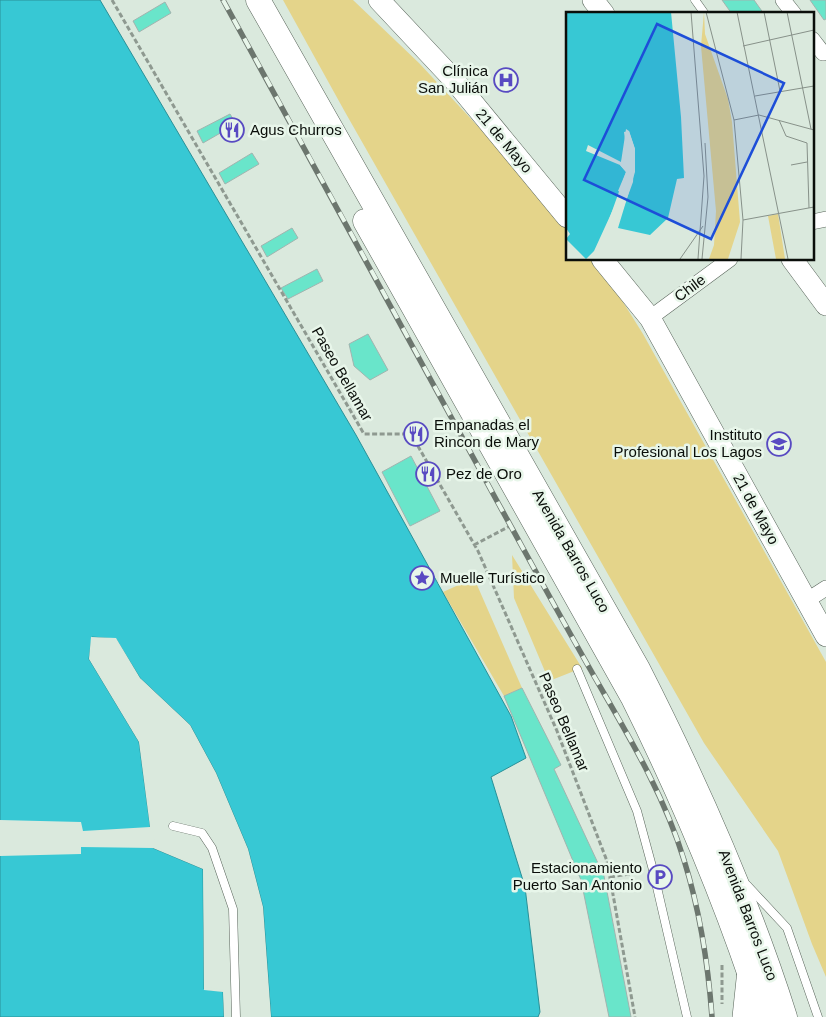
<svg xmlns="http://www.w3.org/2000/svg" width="826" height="1017" font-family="Arial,sans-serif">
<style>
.green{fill:#e4d48a}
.water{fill:#37c8d4;stroke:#2a9097}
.pier{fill:#dae9dd}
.building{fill:#69e5ca;stroke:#a1b4af}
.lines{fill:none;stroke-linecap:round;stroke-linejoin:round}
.lane-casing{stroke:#5a665c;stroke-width:9}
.street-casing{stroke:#5a665c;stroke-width:16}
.secondary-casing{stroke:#5a665c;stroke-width:22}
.primary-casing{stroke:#5a665c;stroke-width:25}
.path{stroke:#8e9990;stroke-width:3;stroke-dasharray:5 2.5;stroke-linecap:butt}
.lane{stroke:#fff;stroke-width:8}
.street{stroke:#fff;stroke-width:15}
.secondary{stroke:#fff;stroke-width:21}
.primary{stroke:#fff;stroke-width:24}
.rail-casing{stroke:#6c766e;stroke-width:5.5}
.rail{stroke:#e8f6ea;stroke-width:4;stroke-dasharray:11;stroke-linecap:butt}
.labels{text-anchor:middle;stroke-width:5;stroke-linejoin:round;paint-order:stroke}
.poi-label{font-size:15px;fill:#0a0e0a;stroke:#e8f6ea;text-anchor:start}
.street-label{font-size:15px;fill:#0a0e0a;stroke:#e8f6ea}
.inset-road{fill:none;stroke:#879189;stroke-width:1}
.view{fill:#1d4ed8;fill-opacity:0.15;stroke:#1d4ed8;stroke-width:2.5}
.inset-edge{fill:none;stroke:#0a0e0a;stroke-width:2.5}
</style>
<rect width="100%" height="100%" fill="#dae9dd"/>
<path class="green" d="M283,0H353L419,63L565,220L567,224V259H593L613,286L643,334L826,662V977L812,944L778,851L704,743L345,112Z
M512,555L582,668L549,681L514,598Z
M474,578L522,688L504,696L443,592Z"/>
<path class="water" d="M0,0H100L356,435L511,716L526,758L491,777L525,887L540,1012L538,1017H271L263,907L248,849L216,773L190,725L140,678L116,639L92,637L89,659L139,742L153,848L203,869L204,989L223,991L224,1017H0Z"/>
<path class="pier" d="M91,637L116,638L140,678L190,725L216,773L248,849L263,907L271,1017H269L261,908L246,849L214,774L188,726L138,680L115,641L93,639L91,658L141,741L155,846L206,869V987L225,990L226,1017H224L223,992L204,990L203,869L153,848L81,847V854L0,856V820L81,822L83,831L150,827L139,742L89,659Z"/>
<path class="building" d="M722,0H754L764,14H732Z
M810,0H826V19L824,20Z
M165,2L171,13L139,32L133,21Z
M230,114L236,124L203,143L197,131Z
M252,153L259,164L225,184L219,173Z
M292,228L298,238L267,257L261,246Z
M317,269L323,281L288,299L281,288Z
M368,334L388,370L370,380L354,366L349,344Z
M411,456L440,511L410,526L382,472Z
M522,688L561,765L554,769L604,876L631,1017H609L581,880L504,696Z"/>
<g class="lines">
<g class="lane-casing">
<path id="lane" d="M695,0L705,14
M577,669L637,811L653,870L687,1017
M173,826L202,833L212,848L233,909L236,1017
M747,885L787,928L818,1017"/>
</g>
<g class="street-casing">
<path id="street" d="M783,0L794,14
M812,39L823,53
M812,222L826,219
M650,318L730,259
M806,601L826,588"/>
</g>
<g class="secondary-casing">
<path id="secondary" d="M379,0L454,80L567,217
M593,0L604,14
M602,259L650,318L826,636
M792,259L826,305
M743,1017L748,970"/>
</g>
<g class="primary-casing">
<path id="primary" d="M258,0L638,669C695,781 747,897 785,1017
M365,221L632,696C685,802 728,905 764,1017"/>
</g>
<path class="path" d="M112,0L364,434H411L478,551L557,731L607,861L635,1017
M474,545L512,525
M610,877L642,872
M722,965V1004"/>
<use href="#lane" class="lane"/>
<use href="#street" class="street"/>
<use href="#secondary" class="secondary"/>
<use href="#primary" class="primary"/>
<g class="rail-casing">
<path id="rail" d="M223,0C315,167 406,334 497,501C529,559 561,618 594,676C628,735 664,794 684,860C700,911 708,963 712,1017"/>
</g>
<use href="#rail" class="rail"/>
</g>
<defs>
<g id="hospital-ring" transform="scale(1.25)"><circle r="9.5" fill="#e8f6ea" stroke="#584ac2" stroke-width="1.5"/><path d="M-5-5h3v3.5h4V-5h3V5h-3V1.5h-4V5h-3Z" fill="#584ac2"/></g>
<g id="restaurant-ring" transform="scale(1.25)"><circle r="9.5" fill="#e8f6ea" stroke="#584ac2" stroke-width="1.5"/><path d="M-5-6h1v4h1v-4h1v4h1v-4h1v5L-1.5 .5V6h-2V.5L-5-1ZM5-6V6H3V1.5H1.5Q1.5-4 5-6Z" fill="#584ac2"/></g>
<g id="university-ring" transform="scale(1.25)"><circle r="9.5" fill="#e8f6ea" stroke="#584ac2" stroke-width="1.5"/><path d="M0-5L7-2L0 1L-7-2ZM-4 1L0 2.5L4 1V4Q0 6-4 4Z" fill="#584ac2"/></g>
<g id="sight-ring" transform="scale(1.25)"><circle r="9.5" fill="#e8f6ea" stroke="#584ac2" stroke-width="1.5"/><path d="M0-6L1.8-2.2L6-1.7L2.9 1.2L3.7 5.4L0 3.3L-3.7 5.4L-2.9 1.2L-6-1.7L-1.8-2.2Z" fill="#584ac2"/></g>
<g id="parking-ring" transform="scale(1.25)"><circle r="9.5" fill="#e8f6ea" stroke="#584ac2" stroke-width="1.5"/><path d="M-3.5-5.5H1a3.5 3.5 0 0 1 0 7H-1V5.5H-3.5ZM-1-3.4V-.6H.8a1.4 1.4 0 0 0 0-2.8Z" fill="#584ac2"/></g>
</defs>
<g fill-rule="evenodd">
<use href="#hospital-ring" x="506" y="80"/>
<use href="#restaurant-ring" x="232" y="130"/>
<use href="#restaurant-ring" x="416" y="434"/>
<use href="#university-ring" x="779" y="444"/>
<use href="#restaurant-ring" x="428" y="474"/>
<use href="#sight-ring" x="422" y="578"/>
<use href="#parking-ring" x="660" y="877"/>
</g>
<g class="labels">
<g class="poi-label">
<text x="488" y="76" text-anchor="end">Clínica<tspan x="488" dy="17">San Julián</tspan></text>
<text x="250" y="135">Agus Churros</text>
<text x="434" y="430">Empanadas el<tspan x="434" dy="17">Rincon de Mary</tspan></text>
<text x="762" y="440" text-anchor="end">Instituto<tspan x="762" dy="17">Profesional Los Lagos</tspan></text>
<text x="446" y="479">Pez de Oro</text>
<text x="440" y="583">Muelle Turístico</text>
<text x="642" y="873" text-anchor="end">Estacionamiento<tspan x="642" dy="17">Puerto San Antonio</tspan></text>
</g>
<g class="street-label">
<text transform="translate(504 141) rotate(50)" y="5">21 de Mayo</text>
<text transform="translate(690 288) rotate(-37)" y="5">Chile</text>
<text transform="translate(342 374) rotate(60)" y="5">Paseo Bellamar</text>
<text transform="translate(756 509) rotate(61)" y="5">21 de Mayo</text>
<text transform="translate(571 551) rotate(60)" y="5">Avenida Barros Luco</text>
<text transform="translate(564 722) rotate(67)" y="5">Paseo Bellamar</text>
<text transform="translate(748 915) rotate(69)" y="5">Avenida Barros Luco</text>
</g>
</g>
<g transform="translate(566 12)">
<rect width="248" height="248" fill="#dae9dd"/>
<path d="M138,0L139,22L162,87L166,110L174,210L162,247H143L148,233L150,199L135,34ZM212,202L219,247H210L202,204Z" fill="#e4d48a"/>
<path d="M0,0H105L115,105L118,166L111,167L102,206L84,223L52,216L69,160V137L63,119L58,120L60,136L54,153L60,160L52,179L55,180L28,239L20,247L0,227L4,222L0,216Z" fill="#37c8d4"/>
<path d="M60,117L63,119L69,137L67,170L50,216L66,160V138L61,120L62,136L57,153L63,161L55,178L57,181L40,216L60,160L54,153L20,139L22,133L55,150Z" fill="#dae9dd"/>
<path class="inset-road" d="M125,0L138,164L132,247M140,0L168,108L177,208L175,247M171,0L222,247M198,0L214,79M221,0L245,117M177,34L248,18M189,84L248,74M168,108L193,103L248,118M213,108L220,124L241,131L243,196M225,153L241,150M177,208L248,195M114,247L137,214M136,247L142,185L139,131"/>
<path class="view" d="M91,12L218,71L145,227L18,168Z"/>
<rect width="248" height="248" class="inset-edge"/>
</g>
</svg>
